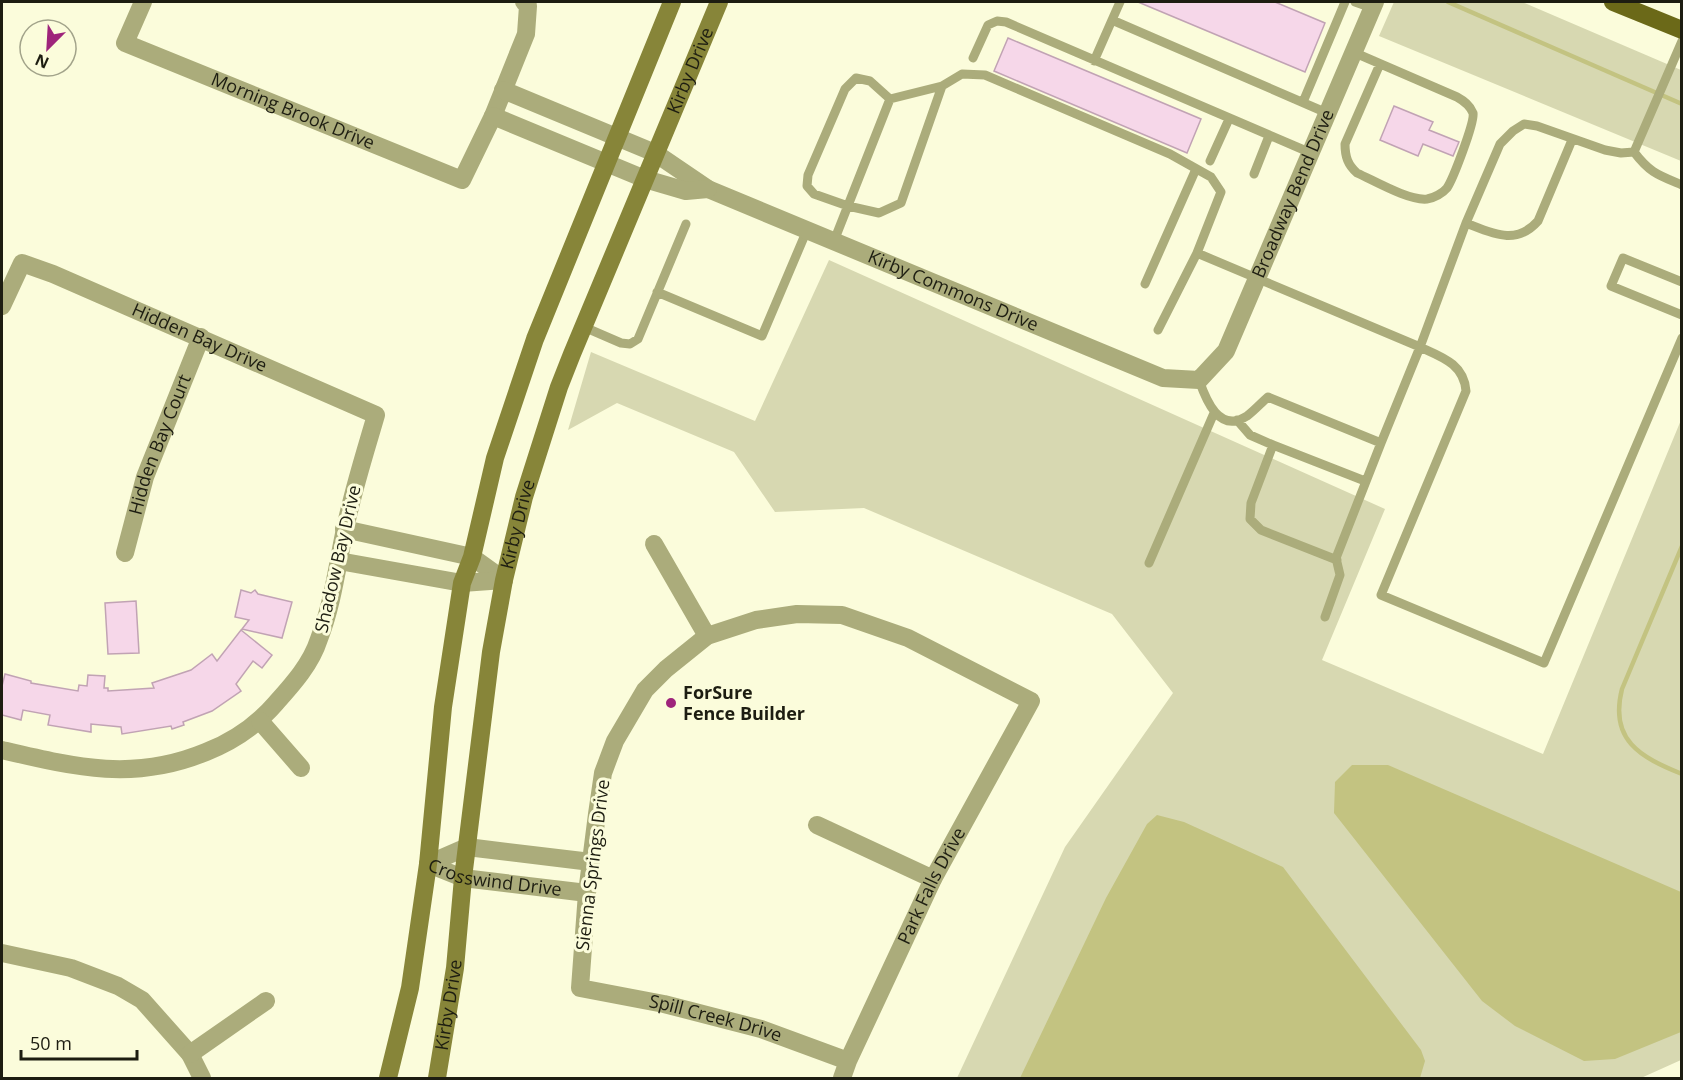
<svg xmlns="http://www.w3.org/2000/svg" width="1683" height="1080" font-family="'Open Sans',sans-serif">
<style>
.green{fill:#d7d8b1}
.water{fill:#c3c381}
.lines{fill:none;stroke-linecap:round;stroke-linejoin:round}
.stream{stroke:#c3c381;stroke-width:4.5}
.building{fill:#f6d7e9;stroke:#c1a3b4;stroke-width:1.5}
.lane{stroke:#abac7b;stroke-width:9}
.street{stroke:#abac7b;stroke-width:18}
.secondary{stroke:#878539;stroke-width:18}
.primary{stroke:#6b6918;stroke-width:18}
.poi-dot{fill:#9e247b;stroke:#fbfcdb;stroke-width:2}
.labels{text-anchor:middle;stroke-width:6;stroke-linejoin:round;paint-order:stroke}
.street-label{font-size:18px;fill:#1d1d11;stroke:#fbfcdb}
.poi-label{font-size:18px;font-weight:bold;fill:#1d1d11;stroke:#fbfcdb;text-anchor:start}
</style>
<rect width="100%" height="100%" fill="#fbfcdb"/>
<path class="green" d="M1394,2H1522L1681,70V161L1379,36Z
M829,260L1385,509L1322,660L1543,754L1681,420V1060L1641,1078H957L1065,847L1173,693L1112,614L864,508L775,512L734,452L617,403L568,430L591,352L755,421Z"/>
<path class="water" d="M1352,765H1388L1681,892V1032L1615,1059L1584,1061L1515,1026L1482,1001L1334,813L1335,782Z
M1157,815L1184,822L1283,867L1421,1050L1425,1061L1420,1078H1020L1106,898L1147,824Z"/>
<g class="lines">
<path class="stream" d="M1448,2L1682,104
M1682,546L1622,689C1609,740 1640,757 1682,774"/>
</g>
<path class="building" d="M1138,2H1275L1325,23L1305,72Z
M1008,38L1201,119L1187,153L994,71Z
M1394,106L1433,122L1429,130L1459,142L1453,156L1423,144L1418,156L1380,140Z
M241,590L251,593L255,590L258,594L292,602L282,638L242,629L249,620L235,617Z
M136,601L139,653L108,654L105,603Z
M241,630L272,655L262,668L253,661L236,684L241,691L212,711L183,722L184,725L172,729L171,726L122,734L121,727L91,724V732L48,725L50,715L23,710L21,720L2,715V686L5,674L31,681V683L78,691L79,685L87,686L88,675L105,676L104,688H108V691L154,688L152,683L191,670L212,654L217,661Z"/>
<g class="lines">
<path class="lane" d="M1120,2L1112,20L1327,113
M1355,2L1372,8
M1353,52L1457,97C1464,101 1470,105 1473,113C1475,122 1453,179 1447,188C1443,193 1434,198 1427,199C1409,201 1375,181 1357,173C1348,165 1345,157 1345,144L1380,64
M973,58L988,25L997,21L1006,22L1311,153
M1094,61L1112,20
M890,99L870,81L856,78L845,89L808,175L807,186L814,194L848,206L879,213L901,203L942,86
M1303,102L1345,2
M1572,140L1538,221C1516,246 1492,233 1466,223L1500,144L1513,131L1524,124L1537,126L1605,150L1621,153L1634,152
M1634,152L1682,41
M1634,152C1650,173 1658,175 1682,185
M1210,161L1229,119
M1254,174L1269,136
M1466,223L1420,347C1442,357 1464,364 1466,391L1381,595L1544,663L1682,338
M834,241L890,99L942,86L962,74L985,75L1170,154L1211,177L1221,192L1197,253L1420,347L1381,443L1268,397C1261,403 1254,411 1247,416C1219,434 1206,400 1199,380
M1682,282L1623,258L1611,286L1682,315
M1145,284L1196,169
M657,292L762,336L807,230
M584,327L621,343L630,344L638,339L686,224
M1158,330L1197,253
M1237,420L1250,435L1273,445L1251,503L1250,519L1261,530L1337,560
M1273,445L1365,481
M1149,563L1214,413
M1325,617L1340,575L1336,558L1381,443"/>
<g class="street">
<path id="s1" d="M143,2L125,43L462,180L493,116L526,34L528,6L524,2"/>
<path id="s2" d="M503,90L655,153L708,189L1163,378L1199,380L1226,351L1375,2"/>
<path d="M493,116L645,179L686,191L708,189"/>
<path id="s3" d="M2,306L22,263L53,274L376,415C365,453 353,490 345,529C337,566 333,603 319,639C311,664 293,684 276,703C257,725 234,741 206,752C134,782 74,767 2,750"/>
<path d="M344,529L472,557L504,580"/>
<path d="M654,544L707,636"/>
<path id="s4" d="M125,553L145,477L201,337"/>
<path d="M339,561L462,583L504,580"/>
<path d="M260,721L301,768"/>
<path d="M817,825L933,879"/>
<path d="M428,864L467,847L591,862"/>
<path id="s5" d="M428,864L463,878L587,893"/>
<path d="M2,953L71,968L118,986L142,1000L190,1054L202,1078"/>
<path d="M190,1054L266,1001"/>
<path id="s6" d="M842,1078L848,1061L933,879L1031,701L908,638L842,615L797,614L756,620L707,636L666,669L645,690L615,741L603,773L597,814L587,893L580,988L664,1004L761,1029L848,1061"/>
</g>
<g class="secondary">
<path d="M388,1078L410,988L428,864L443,707L462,583L472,557L495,458L535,339L672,2"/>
<path id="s7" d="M437,1078L455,968L463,878L491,652L504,580L524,497L559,387L572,354L719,2"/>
</g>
<path class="primary" d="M1613,2L1682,30"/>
</g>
<circle class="poi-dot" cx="671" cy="703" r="6"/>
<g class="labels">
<g class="street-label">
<text dy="6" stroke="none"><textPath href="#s7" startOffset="1046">Kirby Drive</textPath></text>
<text dy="6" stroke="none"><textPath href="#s1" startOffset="226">Morning Brook Drive</textPath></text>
<text dy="6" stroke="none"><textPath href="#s2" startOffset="968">Broadway Bend Drive</textPath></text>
<text dy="6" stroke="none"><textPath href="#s2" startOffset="494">Kirby Commons Drive</textPath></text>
<text dy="6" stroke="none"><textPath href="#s3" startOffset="240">Hidden Bay Drive</textPath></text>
<text dy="6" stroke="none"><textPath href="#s4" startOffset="114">Hidden Bay Court</textPath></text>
<text dy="6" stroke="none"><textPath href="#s7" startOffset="560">Kirby Drive</textPath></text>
<text transform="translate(338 559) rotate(-77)" y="6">Shadow Bay Drive</text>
<text transform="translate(593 865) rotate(-83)" y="6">Sienna Springs Drive</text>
<text dy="6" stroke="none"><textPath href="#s5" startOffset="69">Crosswind Drive</textPath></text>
<text dy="6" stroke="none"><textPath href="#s6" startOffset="212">Park Falls Drive</textPath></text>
<text dy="6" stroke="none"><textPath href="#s7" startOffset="74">Kirby Drive</textPath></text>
<text dy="6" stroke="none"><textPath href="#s6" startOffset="1299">Spill Creek Drive</textPath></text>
</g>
<g class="poi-label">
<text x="683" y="699">ForSure<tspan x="683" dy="21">Fence Builder</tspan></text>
</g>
</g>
<rect width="1683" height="1080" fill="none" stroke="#1d1d11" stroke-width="6"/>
<g transform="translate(48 48) rotate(204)"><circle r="28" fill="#fbfcdb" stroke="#a2a38a" stroke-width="1.5"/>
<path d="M0-4.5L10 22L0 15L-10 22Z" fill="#9e247b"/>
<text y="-9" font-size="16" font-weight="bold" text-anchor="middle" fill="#1d1d11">N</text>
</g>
<path d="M21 1050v9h116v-9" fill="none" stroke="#1d1d11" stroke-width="3"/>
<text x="30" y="1050" font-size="18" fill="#1d1d11" stroke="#fbfcdb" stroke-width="4.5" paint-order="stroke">50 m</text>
</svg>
